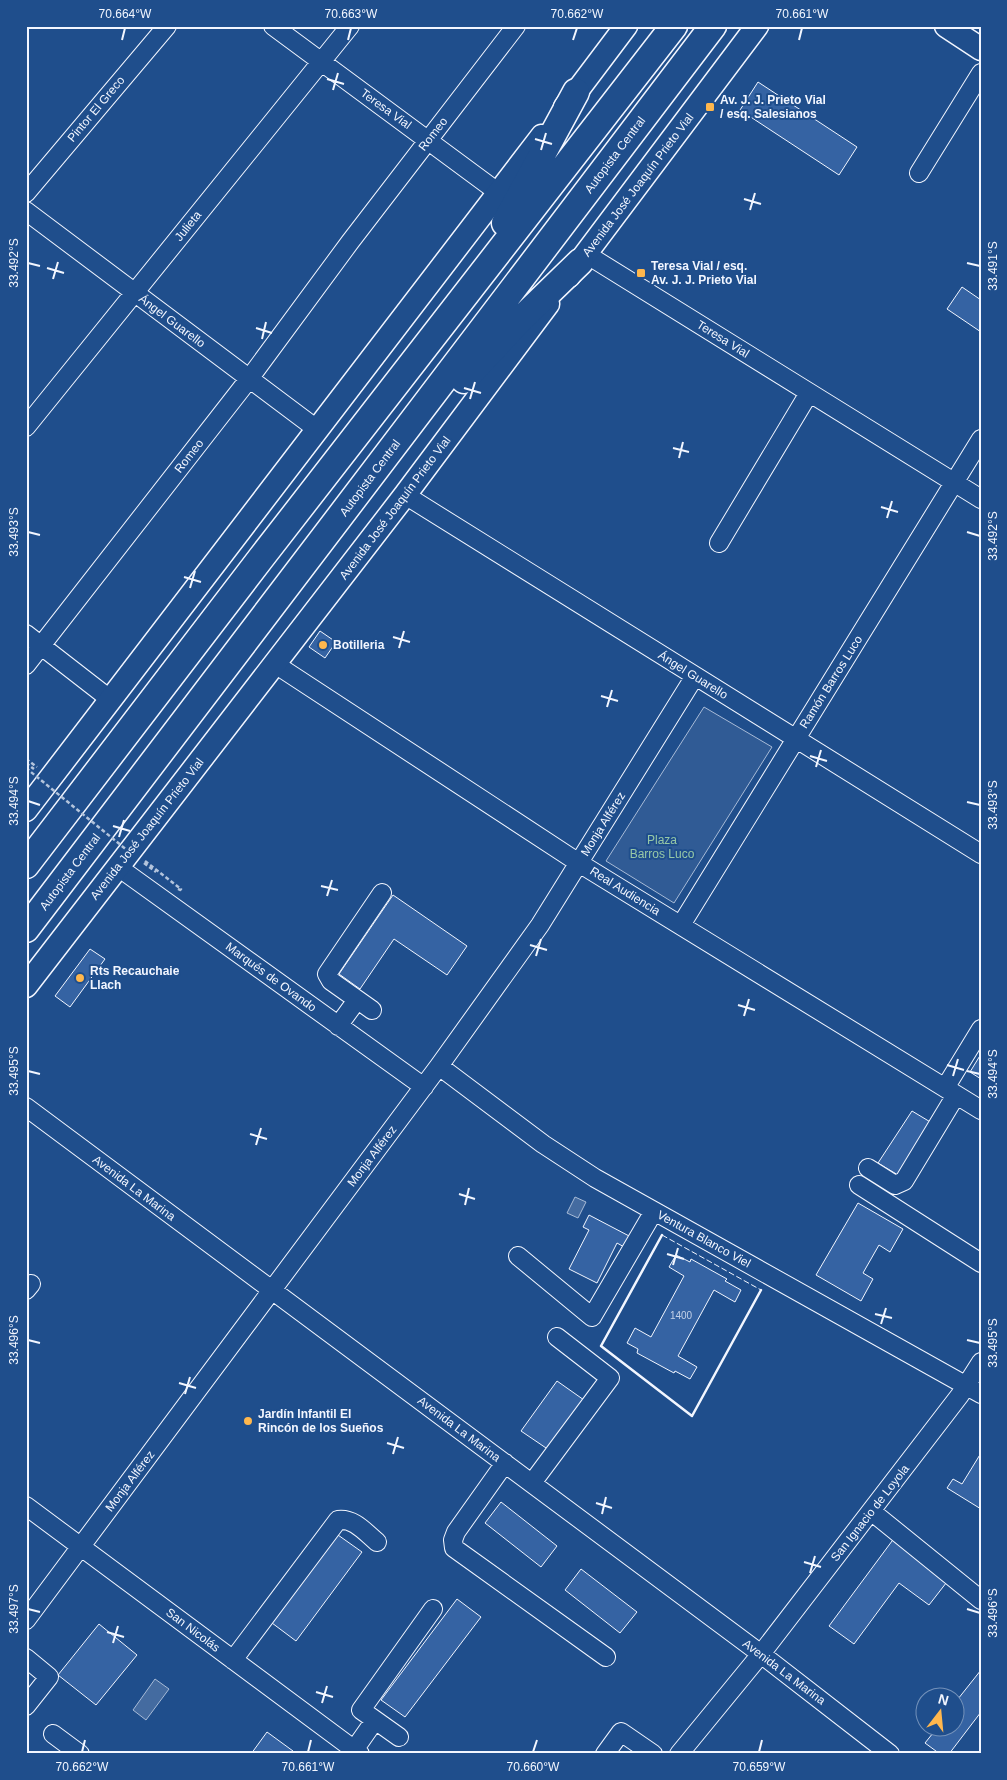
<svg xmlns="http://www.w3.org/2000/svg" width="1007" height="1780" font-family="Helvetica,sans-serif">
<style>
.built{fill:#305b95;stroke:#a8bbd7}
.water{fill:#446ba0;stroke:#a8bbd7}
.building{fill:#3563a3;stroke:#f2f6ff}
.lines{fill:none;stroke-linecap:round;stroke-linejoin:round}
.minor-casing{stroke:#f2f6ff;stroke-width:20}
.major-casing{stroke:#f2f6ff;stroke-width:25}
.highway-casing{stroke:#f2f6ff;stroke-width:29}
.path{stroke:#b3c4dc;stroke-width:2.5;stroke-dasharray:4 2.5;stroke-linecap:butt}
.minor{stroke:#1f4e8c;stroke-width:18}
.major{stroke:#1f4e8c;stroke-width:22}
.highway{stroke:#1f4e8c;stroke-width:26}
.path-bridge{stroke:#b3c4dc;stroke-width:2.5;stroke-dasharray:4 2.5;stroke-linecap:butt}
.fence{stroke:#f2f6ff;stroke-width:1;stroke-dasharray:6 2.5;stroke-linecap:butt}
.wall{stroke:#f2f6ff;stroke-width:2.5}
.ticks{fill:none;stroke:#f2f6ff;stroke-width:2}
.poi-dot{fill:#ffb74d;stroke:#1f4e8c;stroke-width:2}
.labels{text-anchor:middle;stroke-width:4;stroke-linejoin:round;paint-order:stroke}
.number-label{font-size:10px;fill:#c3d1e8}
.poi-label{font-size:12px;font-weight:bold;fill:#f2f6ff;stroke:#1f4e8c;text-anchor:start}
.street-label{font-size:12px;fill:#f2f6ff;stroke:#1f4e8c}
.park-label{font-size:12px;fill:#97c8a6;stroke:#1f4e8c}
.neatline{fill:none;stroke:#f2f6ff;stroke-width:2}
.ticks-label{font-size:12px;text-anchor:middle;fill:#f2f6ff}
</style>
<rect width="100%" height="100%" fill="#1f4e8c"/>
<path class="built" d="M704,707L772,747L674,903L606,861Z"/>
<path class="water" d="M575,1197L586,1202L578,1218L567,1213Z
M155,1679L169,1689L146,1720L133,1710Z"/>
<path class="building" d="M758,82L857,147L839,175L740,110Z
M962,287L981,300V332L947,309Z
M320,631L336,642L325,658L309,647Z
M393,895L467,946L447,975L394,939L360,989L339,974Z
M90,949L105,959L70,1007L55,996Z
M981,1054V1079L970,1072Z
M912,1111L932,1123L898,1175L878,1163Z
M858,1203L903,1229L890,1252L879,1245L863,1273L873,1279L861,1301L816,1275Z
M589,1215L631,1237L626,1248L617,1243L597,1283L569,1269L589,1230L583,1227Z
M676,1255L690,1262L691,1259L727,1279L725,1281L741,1290L735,1302L714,1290L678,1356L697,1367L690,1379L675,1371L674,1373L637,1353L638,1349L627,1343L635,1328L651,1337L684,1276L669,1267Z
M557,1381L584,1400L549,1450L521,1431Z
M981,1453V1509L947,1488L953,1479L962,1484Z
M501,1502L557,1546L541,1567L485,1523Z
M338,1535L362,1552L296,1641L272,1623Z
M895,1537L950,1578L929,1605L899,1583L854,1644L829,1626Z
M581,1569L637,1612L620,1633L565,1590Z
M457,1599L481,1617L405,1717L381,1700Z
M99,1624L137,1655L96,1705L58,1675Z
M981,1670V1712L949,1754H940L925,1743L937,1728H954V1704Z
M267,1732L293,1751L291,1754H251Z"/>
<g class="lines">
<g class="minor-casing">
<path id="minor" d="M273,26L499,193
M919,173L981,73
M26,193L167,26
M26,211L318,430
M586,254L981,499
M26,427L350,26
M405,495L981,854
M719,543L809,393
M26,634L111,700
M275,664L579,863L981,1110
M26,665L249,379L350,242L516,26
M118,867L424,1087
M681,925L981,439
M372,1010L331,981L327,974L382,893
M338,1026L357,1000
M439,1066L543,1144L595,1178L981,1394
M945,1088L981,1029
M26,1107L761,1654L890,1754
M868,1168L895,1185L904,1181L956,1095
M859,1185L981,1263
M518,1256L592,1317L654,1211
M26,1290L31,1284
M505,1463L456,1532L453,1540L454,1548L606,1657
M532,1483L610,1378L557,1337
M26,1506L360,1754
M871,1511L981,1600
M26,1620L439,1066L540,925L695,676
M26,1658L49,1677L26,1706
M233,1660L338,1520C354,1518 365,1532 377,1542
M53,1734L80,1754
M399,1737L361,1710L433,1609
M354,1750L375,1720
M605,1754L621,1732L653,1754
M679,1754L761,1654L960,1395L981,1362"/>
</g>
<g class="major-casing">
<path id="major" d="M946,26L981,49
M565,107L626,26
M569,276L757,26
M26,810L542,136
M26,986L405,495L548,304"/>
</g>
<g class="highway-casing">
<path id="highway" d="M505,223L576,92
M464,380L519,321L580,262
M26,865L261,558L674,26
M26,929L713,26"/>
</g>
<path class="path" d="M26,759L37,767
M26,763L34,769
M145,861L181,889L180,890L178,889
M144,863L156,872"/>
<use href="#minor" class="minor"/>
<use href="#major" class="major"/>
<use href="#highway" class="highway"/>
<path class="path-bridge" d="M26,768L133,855"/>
<path class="fence" d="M662,1235L761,1290"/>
<path class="wall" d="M662,1235L601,1346L692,1416L761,1290"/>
</g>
<path class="ticks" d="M122,40L125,28M348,40L351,28M573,40L577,28M799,40L802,28M327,79L344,84M333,90L338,73M535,139L552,144M541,150L546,133M744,199L761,204M750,210L755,193M28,263L40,266M967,263L980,266M47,268L64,273M53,279L58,262M256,328L272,333M262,339L266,322M464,388L481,393M470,399L475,382M673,448L689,452M679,458L683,442M881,507L898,512M887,518L892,501M28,532L40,535M967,532L980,536M184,577L201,582M190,588L195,571M393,637L410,642M399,648L404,631M601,696L618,701M607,707L612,690M810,756L827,761M816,767L821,750M28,801L40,805M967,802L980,805M113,826L130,831M119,837L124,820M321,886L338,890M327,896L332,880M530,945L547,950M536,956L541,939M738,1005L755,1010M744,1016L749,999M947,1065L964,1070M28,1071L40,1074M967,1071L980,1074M953,1076L958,1059M250,1134L267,1139M256,1145L261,1128M459,1194L475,1199M465,1205L469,1188M667,1254L684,1259M673,1265L678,1248M875,1314L892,1318M881,1324L886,1308M28,1340L40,1343M967,1340L980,1343M179,1383L196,1388M185,1394L190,1377M387,1443L404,1448M393,1454L398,1437M596,1503L612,1508M602,1514L606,1497M804,1562L821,1567M810,1573L815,1556M28,1609L40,1612M967,1609L980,1613M107,1632L124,1637M113,1643L118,1626M316,1692L333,1697M322,1703L327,1686M82,1752L85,1740M308,1752L311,1740M533,1752L537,1740M759,1752L762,1740"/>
<g class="poi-dot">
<rect x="705" y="102" width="10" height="10" rx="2.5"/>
<rect x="636" y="268" width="10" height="10" rx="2.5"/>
<circle cx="323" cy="645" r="5"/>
<circle cx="80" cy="978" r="5"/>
<circle cx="248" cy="1421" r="5"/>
</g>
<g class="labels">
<g class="number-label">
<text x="681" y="1319">1400</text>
</g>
<g class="poi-label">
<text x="720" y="104">Av. J. J. Prieto Vial<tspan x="720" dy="14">/ esq. Salesianos</tspan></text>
<text x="651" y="270">Teresa Vial / esq.<tspan x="651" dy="14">Av. J. J. Prieto Vial</tspan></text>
<text x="333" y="649">Botilleria</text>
<text x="90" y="975">Rts Recauchaie<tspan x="90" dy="14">Llach</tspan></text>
<text x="258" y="1418">Jardín Infantil El<tspan x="258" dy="14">Rincón de los Sueños</tspan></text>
</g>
<g class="street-label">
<text transform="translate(96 109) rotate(-50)" y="4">Pintor El Greco</text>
<text transform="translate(386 109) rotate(36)" y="4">Teresa Vial</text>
<text transform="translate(433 134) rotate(-52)" y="4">Romeo</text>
<text transform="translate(615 155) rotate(-53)" y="4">Autopista Central</text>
<text transform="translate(638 185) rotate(-53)" y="4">Avenida José Joaquín Prieto Vial</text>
<text transform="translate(188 226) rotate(-51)" y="4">Julieta</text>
<text transform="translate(172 321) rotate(37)" y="4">Ángel Guarello</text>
<text transform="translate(723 339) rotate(32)" y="4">Teresa Vial</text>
<text transform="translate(189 456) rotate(-52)" y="4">Romeo</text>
<text transform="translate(370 478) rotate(-53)" y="4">Autopista Central</text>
<text transform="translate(395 508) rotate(-53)" y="4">Avenida José Joaquín Prieto Vial</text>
<text transform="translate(693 675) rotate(32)" y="4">Ángel Guarello</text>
<text transform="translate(831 682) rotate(-58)" y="4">Ramón Barros Luco</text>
<text transform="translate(603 824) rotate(-58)" y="4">Monja Alférez</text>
<text transform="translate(147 829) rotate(-52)" y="4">Avenida José Joaquín Prieto Vial</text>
<text transform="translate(70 872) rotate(-53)" y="4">Autopista Central</text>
<text transform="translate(625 891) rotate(32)" y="4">Real Audiencia</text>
<text transform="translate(271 977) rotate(36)" y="4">Marqués de Ovando</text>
<text transform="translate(372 1156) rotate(-53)" y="4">Monja Alférez</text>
<text transform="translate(134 1188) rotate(37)" y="4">Avenida La Marina</text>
<text transform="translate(704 1239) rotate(29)" y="4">Ventura Blanco Viel</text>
<text transform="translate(459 1429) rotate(37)" y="4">Avenida La Marina</text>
<text transform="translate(130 1481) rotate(-53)" y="4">Monja Alférez</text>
<text transform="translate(870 1513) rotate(-52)" y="4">San Ignacio de Loyola</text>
<text transform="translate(193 1630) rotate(37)" y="4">San Nicolás</text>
<text transform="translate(784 1672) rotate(37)" y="4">Avenida La Marina</text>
</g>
<g class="park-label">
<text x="662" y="844">Plaza<tspan x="662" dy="14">Barros Luco</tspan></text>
</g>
</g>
<rect width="1007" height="1780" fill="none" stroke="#1f4e8c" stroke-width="55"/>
<g transform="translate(940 1712) rotate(16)"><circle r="24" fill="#1f4e8c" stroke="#7391ba"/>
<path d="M0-4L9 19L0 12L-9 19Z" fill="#ffb74d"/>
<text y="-8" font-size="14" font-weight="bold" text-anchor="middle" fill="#f2f6ff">N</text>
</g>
<rect x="28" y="28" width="952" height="1724" class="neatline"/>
<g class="ticks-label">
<text x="125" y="18">70.664°W</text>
<text x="351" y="18">70.663°W</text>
<text x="577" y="18">70.662°W</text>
<text x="802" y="18">70.661°W</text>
<text transform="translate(14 263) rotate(-90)" y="4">33.492°S</text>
<text transform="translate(993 266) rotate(-90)" y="4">33.491°S</text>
<text transform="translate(14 532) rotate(-90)" y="4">33.493°S</text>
<text transform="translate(993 536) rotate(-90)" y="4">33.492°S</text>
<text transform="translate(14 801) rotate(-90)" y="4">33.494°S</text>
<text transform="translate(993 805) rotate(-90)" y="4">33.493°S</text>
<text transform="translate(14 1071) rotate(-90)" y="4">33.495°S</text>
<text transform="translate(993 1074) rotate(-90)" y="4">33.494°S</text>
<text transform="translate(14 1340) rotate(-90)" y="4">33.496°S</text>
<text transform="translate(993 1343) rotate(-90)" y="4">33.495°S</text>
<text transform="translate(14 1609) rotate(-90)" y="4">33.497°S</text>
<text transform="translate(993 1613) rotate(-90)" y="4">33.496°S</text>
<text x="82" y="1771">70.662°W</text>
<text x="308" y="1771">70.661°W</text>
<text x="533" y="1771">70.660°W</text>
<text x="759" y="1771">70.659°W</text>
</g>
</svg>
